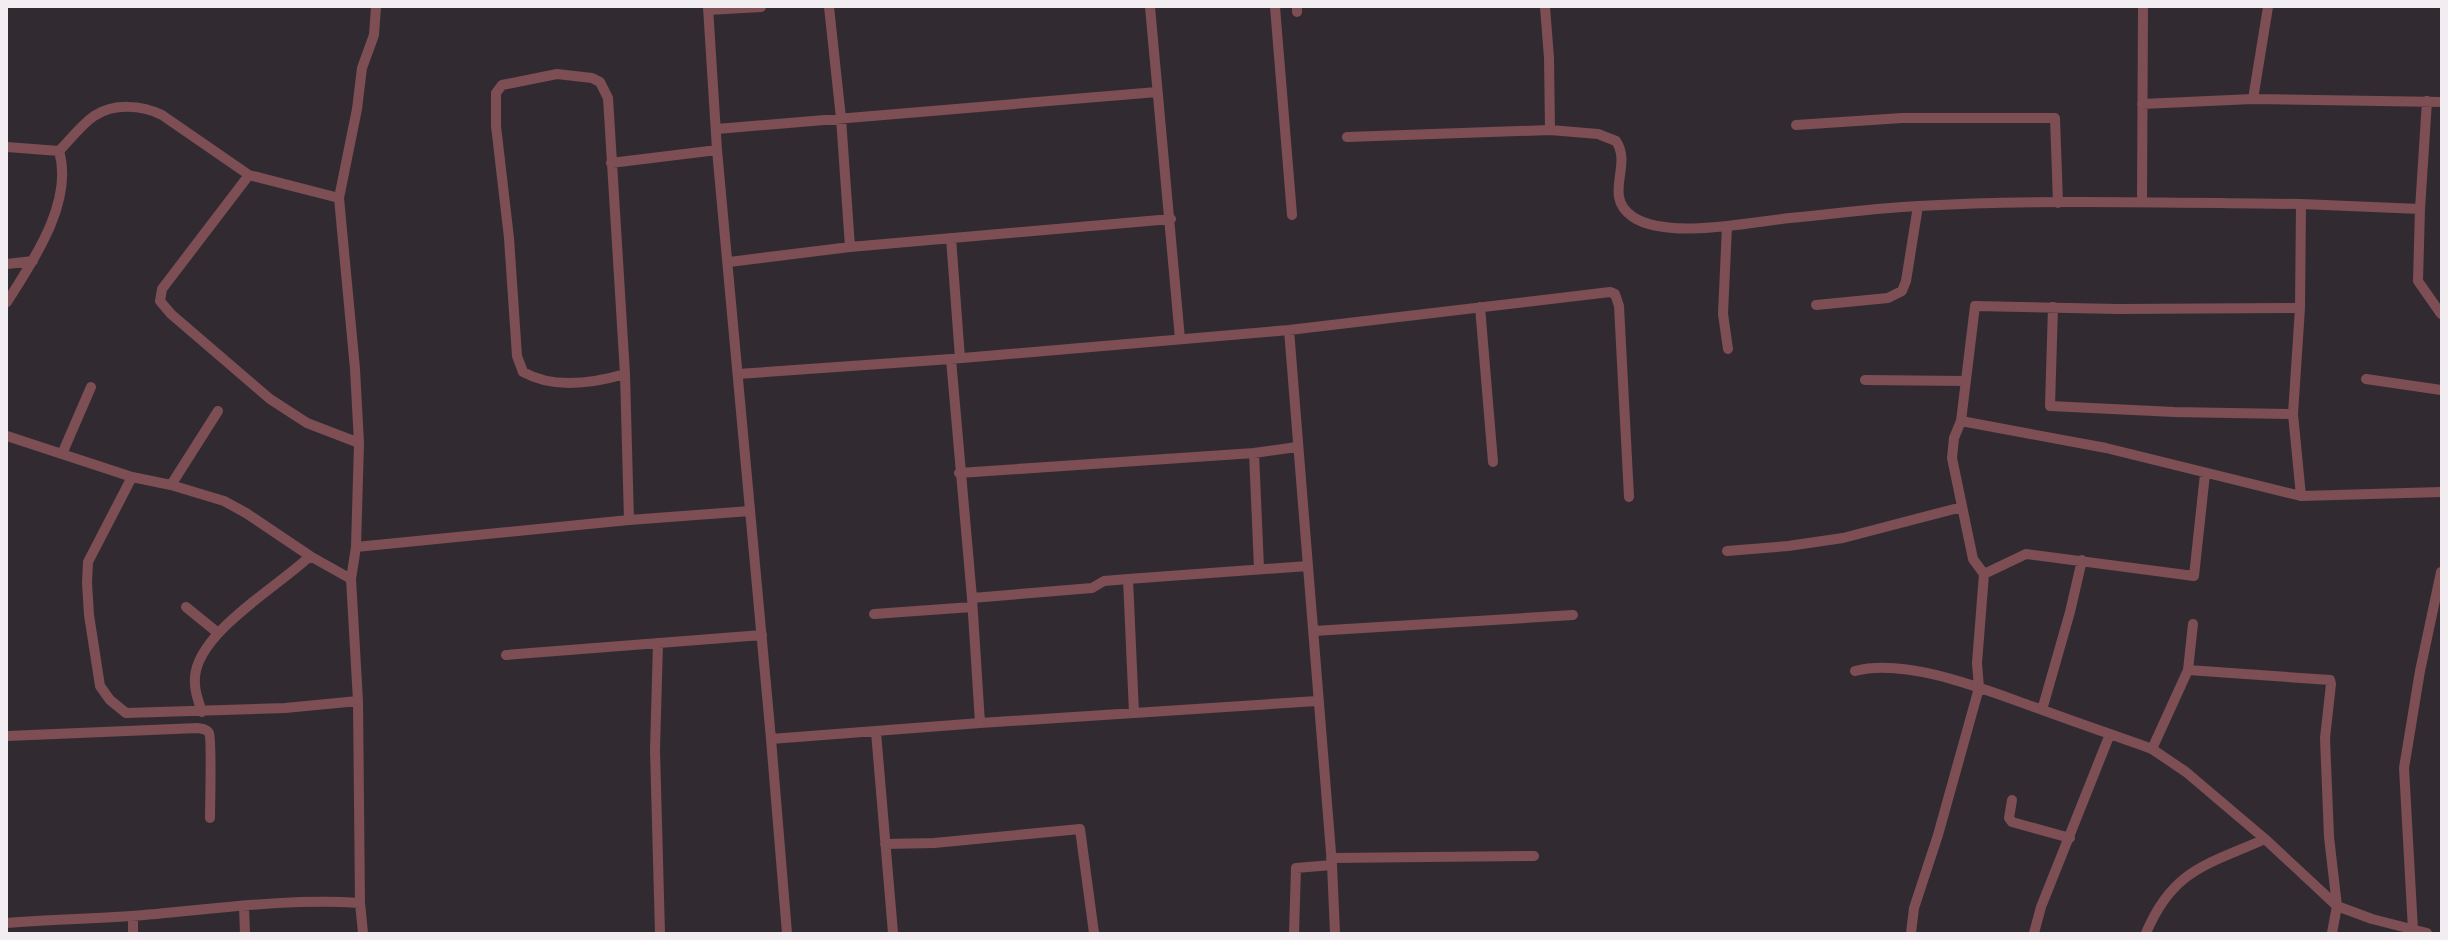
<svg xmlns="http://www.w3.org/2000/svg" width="2448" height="940" font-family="'PT Sans Narrow',sans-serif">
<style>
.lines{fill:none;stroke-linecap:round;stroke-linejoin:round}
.minor{stroke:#7d4e54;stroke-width:10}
</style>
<rect width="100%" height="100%" fill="#312b31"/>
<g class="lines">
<path class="minor" d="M708,7L717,150L771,739L787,933
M829,7L841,118L850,247
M1150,7L1180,339
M1275,7L1292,215
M1297,7V12
M708,10L761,7
M2253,99L2268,7
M2427,101L2420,209L2418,281L2441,314
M2142,104L2253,99L2441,102
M1796,125L1902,118H2055L2058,203
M717,129L1157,92
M1550,130L1598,134L1616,141C1633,166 1602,196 1633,217C1668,240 1750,222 1790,218C1833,214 1876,208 1918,206C2046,199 2174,203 2301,204L2300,308L2293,414L2301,496L2441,492
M1347,137L1550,130L1549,58L1545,7
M7,147L59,151C70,140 81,125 94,116C114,103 142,105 162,115L249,175L339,198
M611,163L717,150
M249,175L162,289L160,301L171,314L270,399L307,423L359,443
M2142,202L2143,7
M2301,204L2420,209
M1727,226L1723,314L1728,349
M951,238L960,358
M729,262L850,247L1171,219
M7,264L33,261
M7,302C33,261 74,202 59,151
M1816,305L1888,298L1902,291L1906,281L1918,206
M1480,307L1493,462
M2053,307L2050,406L2174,412L2293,414
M1289,330L1332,865L1335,933
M951,359L972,598L980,723
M625,374C594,383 553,389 523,372L517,356L509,238L496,126V93L502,85L557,74L592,78L600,82L608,98L625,374L629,520
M738,374L951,359L1289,330L1610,292L1615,294L1619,306L1629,497
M2366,379L2441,390
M1865,380L1966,381
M1961,421L2106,448L2301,496
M7,436L132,477L171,485L224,501L246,513L310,556L351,579
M1254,453L1259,568
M62,454L91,387
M959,473L1254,453L1297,447
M132,477L88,562L87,583L89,615L100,686L110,700L126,713L285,708L358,701
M171,485L218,411
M356,547L629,520L750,511
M1727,551L1788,546L1843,538L1962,507
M1984,574L2026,554L2194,576L2205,474
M1128,579L1134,713
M972,598L1092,588L1104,581L1128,579L1308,566
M186,607L218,633
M874,614L972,607
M2193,624L2188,670L2152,749L2186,772L2265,839L2337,906L2372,919L2427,933
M1314,631L1573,615
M658,643L655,750L660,933
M506,655L762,635
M2188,670L2330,680L2331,684L2325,738L2329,837L2337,906L2332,933
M1855,671C1907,657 1988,691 2037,708C2075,722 2113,735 2152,749
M2042,710L2070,612L2082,560
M202,712C198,700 194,690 195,677C198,632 279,586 310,556
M876,732L893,933
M7,736L198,728C202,729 207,729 209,733C212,738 210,805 210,818
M771,739L980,723L1317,701
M2012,800L2009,818L2012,822L2070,838
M885,844L934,843L1080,829L1094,933
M1331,858L1534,856
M244,907L245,933
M7,923C53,919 98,919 144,915C215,909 288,898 360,903
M2413,930L2404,768L2420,671L2441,572
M133,933V916
M363,933L360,903L358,701L351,579L356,547L359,443L355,369L339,198L357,109L362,68L374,35L376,7
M1294,933L1296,868L1332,865
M1911,933L1914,908L1938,835L1979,688L1977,663L1984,574L1973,559L1952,458L1954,438L1961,421L1975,306L2118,309L2300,308
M2034,933L2041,907L2110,734
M2146,933C2173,869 2207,865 2265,839"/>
</g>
<rect width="2448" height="940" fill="none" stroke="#f1edf1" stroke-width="16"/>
</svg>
